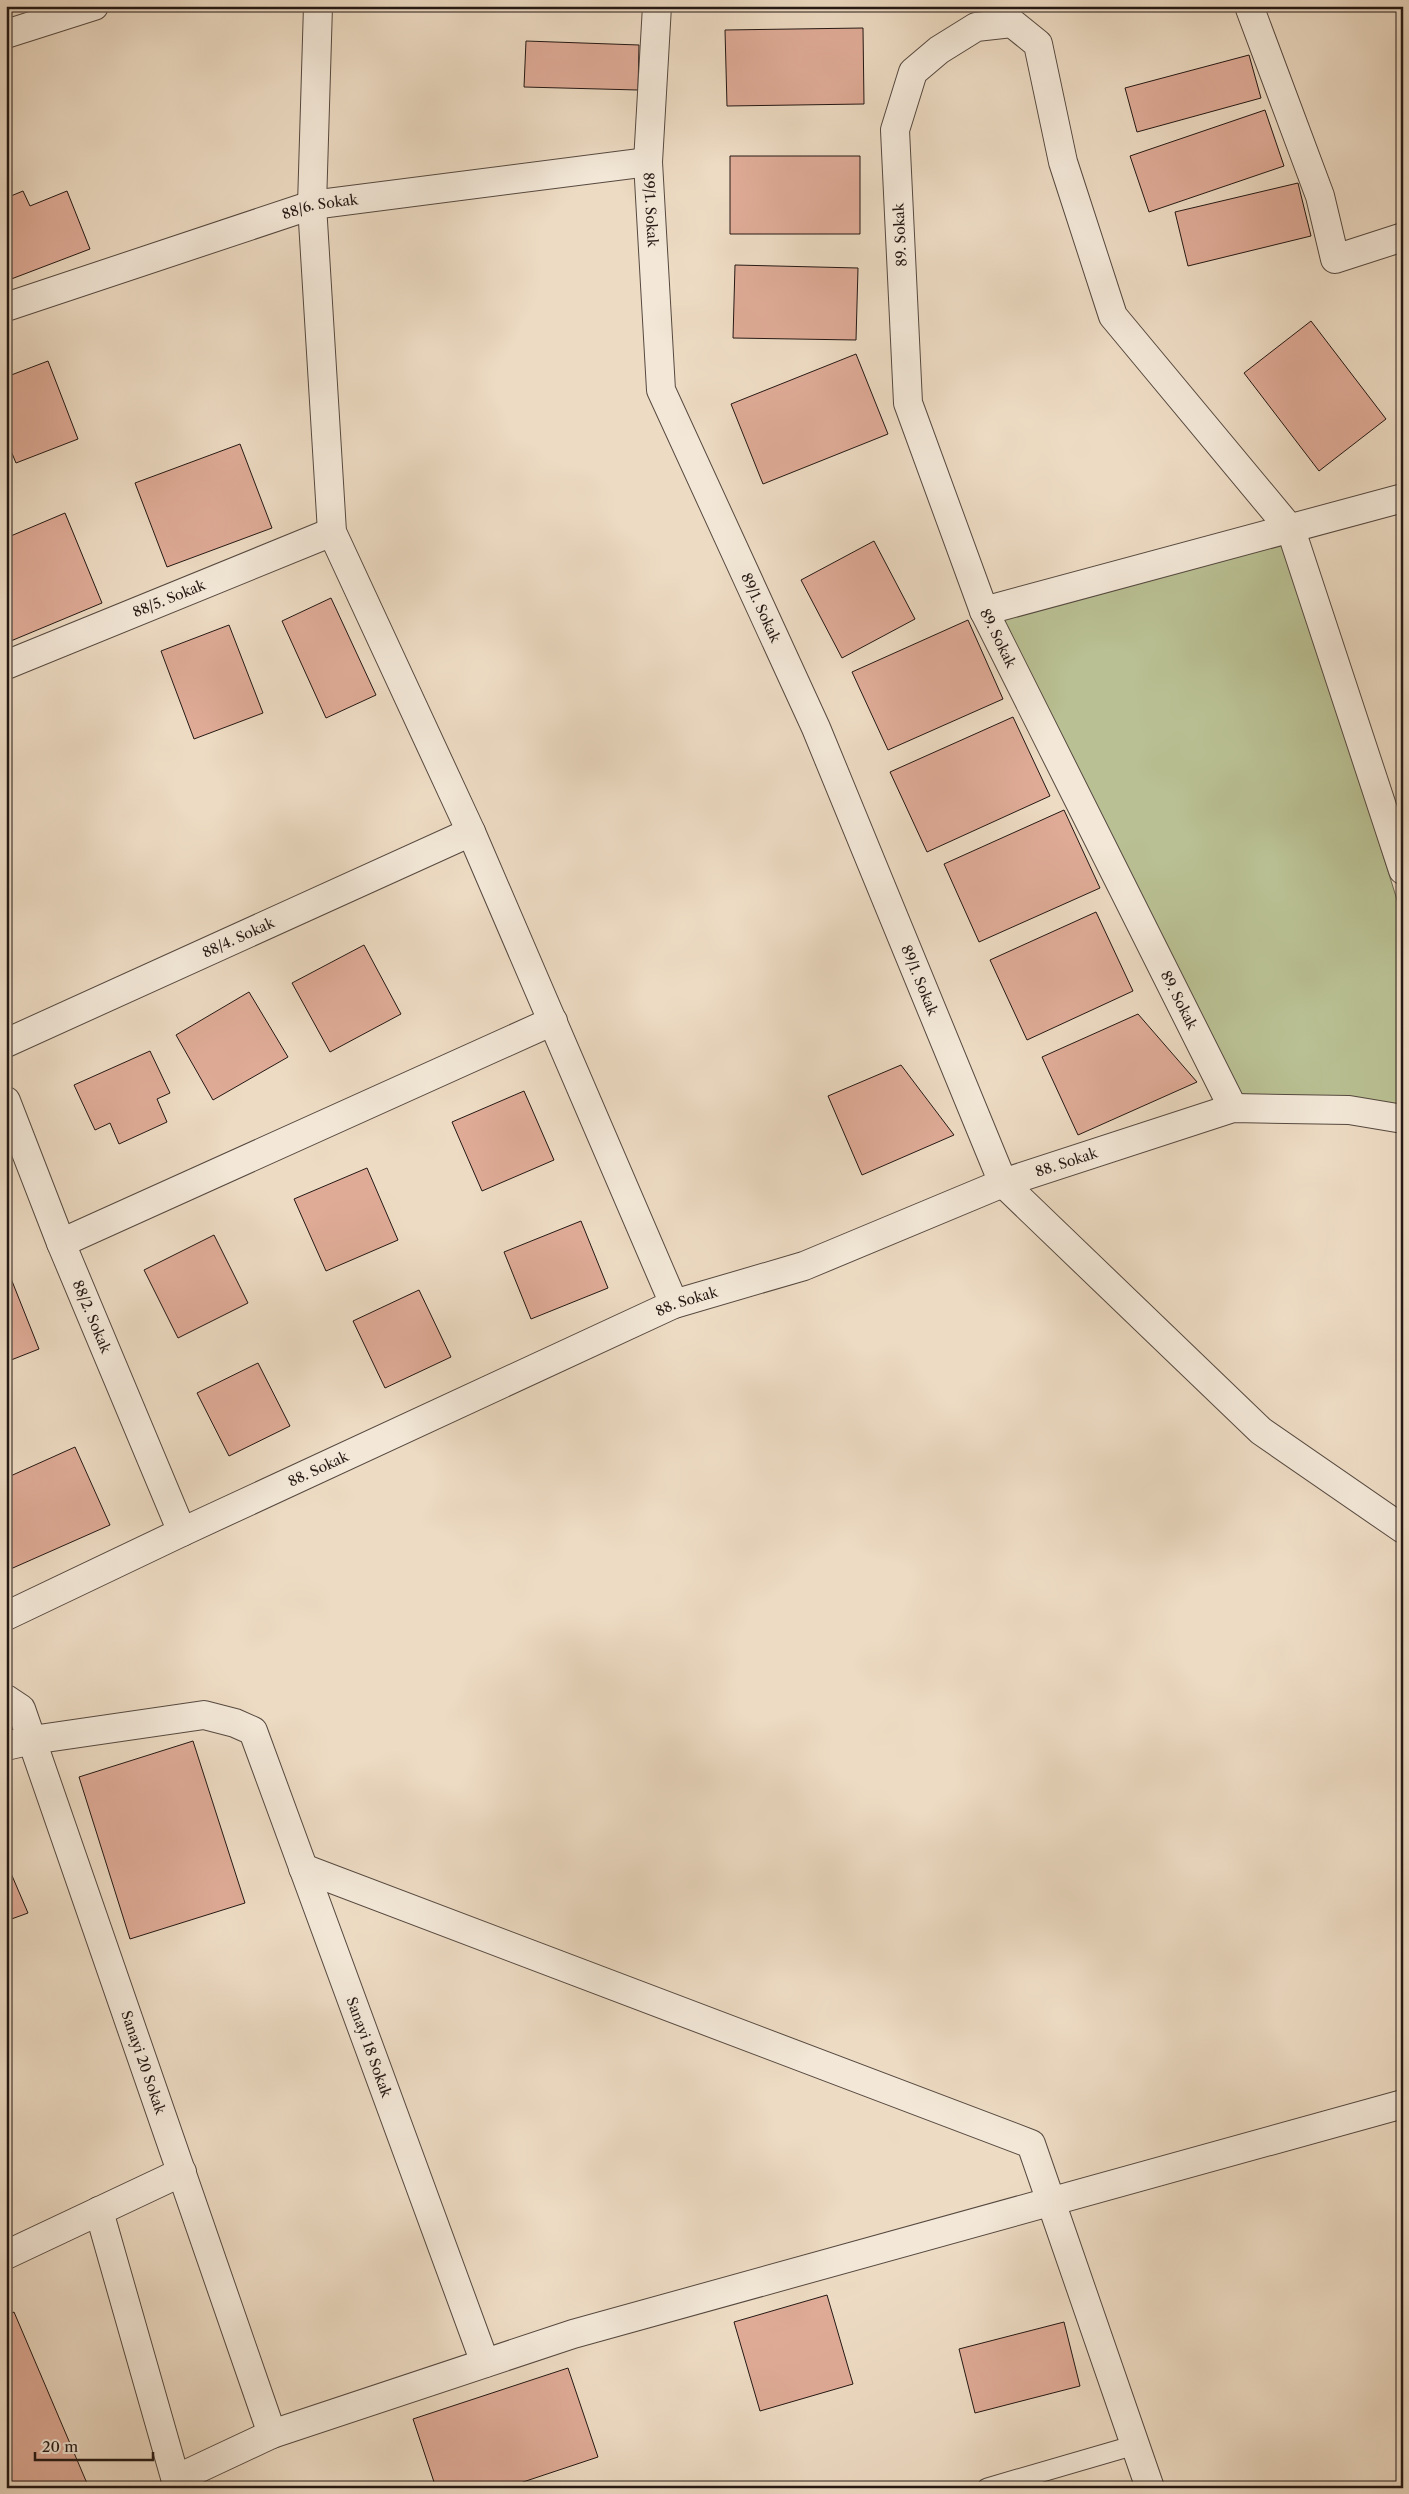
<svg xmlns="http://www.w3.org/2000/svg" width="1409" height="2494" font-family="'Libre Caslon Text',serif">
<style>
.green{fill:#b9c093;stroke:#6e6c54}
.building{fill:#dfab97;stroke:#241814}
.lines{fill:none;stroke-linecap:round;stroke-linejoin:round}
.lane-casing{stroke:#564940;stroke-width:21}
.street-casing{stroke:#564940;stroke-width:30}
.lane{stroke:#f3e8d8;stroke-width:19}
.street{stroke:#f3e8d8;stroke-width:28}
.labels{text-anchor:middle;stroke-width:5;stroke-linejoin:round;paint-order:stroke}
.street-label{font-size:14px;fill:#241814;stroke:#f3e8d8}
</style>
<rect width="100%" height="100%" fill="#eddbc3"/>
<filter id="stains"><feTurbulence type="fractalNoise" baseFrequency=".004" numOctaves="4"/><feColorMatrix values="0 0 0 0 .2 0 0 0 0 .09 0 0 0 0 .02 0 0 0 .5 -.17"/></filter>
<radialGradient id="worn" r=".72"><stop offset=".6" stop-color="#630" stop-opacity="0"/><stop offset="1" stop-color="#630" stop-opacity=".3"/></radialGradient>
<path class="green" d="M1284,539L1403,919V1107L1353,1099L1239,1094L998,617Z"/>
<path class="building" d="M863,28L864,104L727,106L725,30Z
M526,41L639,45L638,90L524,87Z
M1249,55L1261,98L1137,132L1125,88Z
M1265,110L1284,166L1149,212L1130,156Z
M730,156H860V234H730Z
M1298,183L1311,236L1188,266L1175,212Z
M23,191L30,206L67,191L90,249L6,281V198Z
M735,265L858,268L856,340L733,338Z
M1311,321L1386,419L1319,471L1244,373Z
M856,354L888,434L763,484L731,404Z
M48,361L78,439L16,463L6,439V377Z
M240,444L272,528L167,567L135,483Z
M65,513L102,603L6,643V538Z
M874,541L915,619L842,658L801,580Z
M331,598L376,695L326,718L282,621Z
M968,620L1003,699L888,750L852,672Z
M229,625L263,713L194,739L161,651Z
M1013,717L1050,796L927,852L890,772Z
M1064,810L1100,888L979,942L944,864Z
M1096,912L1133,991L1027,1040L990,960Z
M364,945L401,1014L330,1052L292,983Z
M249,992L288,1057L213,1100L176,1035Z
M1138,1014L1197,1082L1078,1135L1042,1057Z
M150,1051L170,1093L157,1099L167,1122L119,1144L110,1123L95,1130L74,1085Z
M901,1065L954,1135L862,1175L828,1096Z
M524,1091L554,1160L482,1191L452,1122Z
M367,1168L398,1240L326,1271L294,1199Z
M581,1221L608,1288L531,1319L504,1252Z
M214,1235L248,1303L178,1338L144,1270Z
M8,1271L39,1349L6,1362V1272Z
M419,1290L451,1357L385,1388L353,1321Z
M258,1363L290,1426L229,1456L197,1393Z
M75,1447L110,1525L6,1571V1478Z
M193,1741L245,1903L130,1939L79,1777Z
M10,1871L28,1913L6,1921V1873Z
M827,2295L853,2384L760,2411L734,2322Z
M14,2312L89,2488H6V2316Z
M1064,2322L1080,2386L975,2413L959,2349Z
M568,2368L598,2457L505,2488H436L413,2419Z"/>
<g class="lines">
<g class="lane-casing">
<path id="lane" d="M987,2488L1135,2445"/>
</g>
<g class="street-casing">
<g id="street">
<path d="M318,6L312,205L332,532L471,832L674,1304"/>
<path id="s1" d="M657,6L648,162L661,390L816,728L1003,1183L1261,1431L1403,1529"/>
<path d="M1249,6L1320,196L1335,259L1403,237"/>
<path d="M6,34L94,6"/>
<path id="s2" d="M6,307L312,205L648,162"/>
<path d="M984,611L1403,498"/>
<path id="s3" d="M6,665L332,532"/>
<path id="s4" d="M6,1043L471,832"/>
<path id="s5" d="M6,1101L61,1243L182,1532"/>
<path d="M1233,1108L984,611L908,403L895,130L913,72L939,50L976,27L1012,23L1038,44L1063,162L1113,316L1291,530L1403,870"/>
<path d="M61,1243L553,1021"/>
<path id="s6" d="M6,1616L182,1532L674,1304L804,1266L1003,1183L1233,1108L1349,1110L1403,1119"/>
<path id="s7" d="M6,1699L21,1709L272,2434"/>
<path id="s8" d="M6,1746L32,1740L204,1715L235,1723L253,1731L485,2363"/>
<path d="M303,1868L1031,2144L1150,2488"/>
<path d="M99,2211L178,2488"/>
<path d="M6,2255L182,2172"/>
<path d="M176,2479L272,2434L573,2334L1403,2104"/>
</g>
</g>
<use href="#lane" class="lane"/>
<use href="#street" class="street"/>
</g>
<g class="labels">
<g class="street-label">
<text dy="5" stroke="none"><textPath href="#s2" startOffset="330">88/6. Sokak</textPath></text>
<text dy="5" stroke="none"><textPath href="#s1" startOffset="204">89/1. Sokak</textPath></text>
<text transform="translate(900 235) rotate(-93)" y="5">89. Sokak</text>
<text dy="5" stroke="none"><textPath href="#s3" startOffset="176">88/5. Sokak</textPath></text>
<text dy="5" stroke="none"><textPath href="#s1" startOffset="624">89/1. Sokak</textPath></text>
<text transform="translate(998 638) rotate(64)" y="5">89. Sokak</text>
<text dy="5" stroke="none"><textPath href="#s4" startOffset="255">88/4. Sokak</textPath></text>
<text dy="5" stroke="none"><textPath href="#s1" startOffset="1029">89/1. Sokak</textPath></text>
<text transform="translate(1179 1000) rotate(63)" y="5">89. Sokak</text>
<text dy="5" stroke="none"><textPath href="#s6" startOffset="1155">88. Sokak</textPath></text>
<text dy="5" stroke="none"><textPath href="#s6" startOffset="750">88. Sokak</textPath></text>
<text dy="5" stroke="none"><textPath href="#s5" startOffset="232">88/2. Sokak</textPath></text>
<text dy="5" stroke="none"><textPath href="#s6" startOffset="345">88. Sokak</textPath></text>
<text dy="5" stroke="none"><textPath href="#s8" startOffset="589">Sanayi 18 Sokak</textPath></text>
<text dy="5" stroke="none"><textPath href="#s7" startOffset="392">Sanayi 20 Sokak</textPath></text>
</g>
</g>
<rect width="1409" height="2494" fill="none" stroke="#eddbc3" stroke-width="25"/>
<rect x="8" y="8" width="1394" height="2479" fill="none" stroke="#241814" stroke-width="2.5"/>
<rect x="12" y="12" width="1384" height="2469" fill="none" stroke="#241814"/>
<path d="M35 2452v8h118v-8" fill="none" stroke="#241814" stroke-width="2.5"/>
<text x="42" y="2452" font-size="15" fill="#241814" stroke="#f3e8d8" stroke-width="4" paint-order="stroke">20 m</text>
<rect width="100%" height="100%" filter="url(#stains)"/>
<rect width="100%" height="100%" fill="url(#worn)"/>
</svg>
